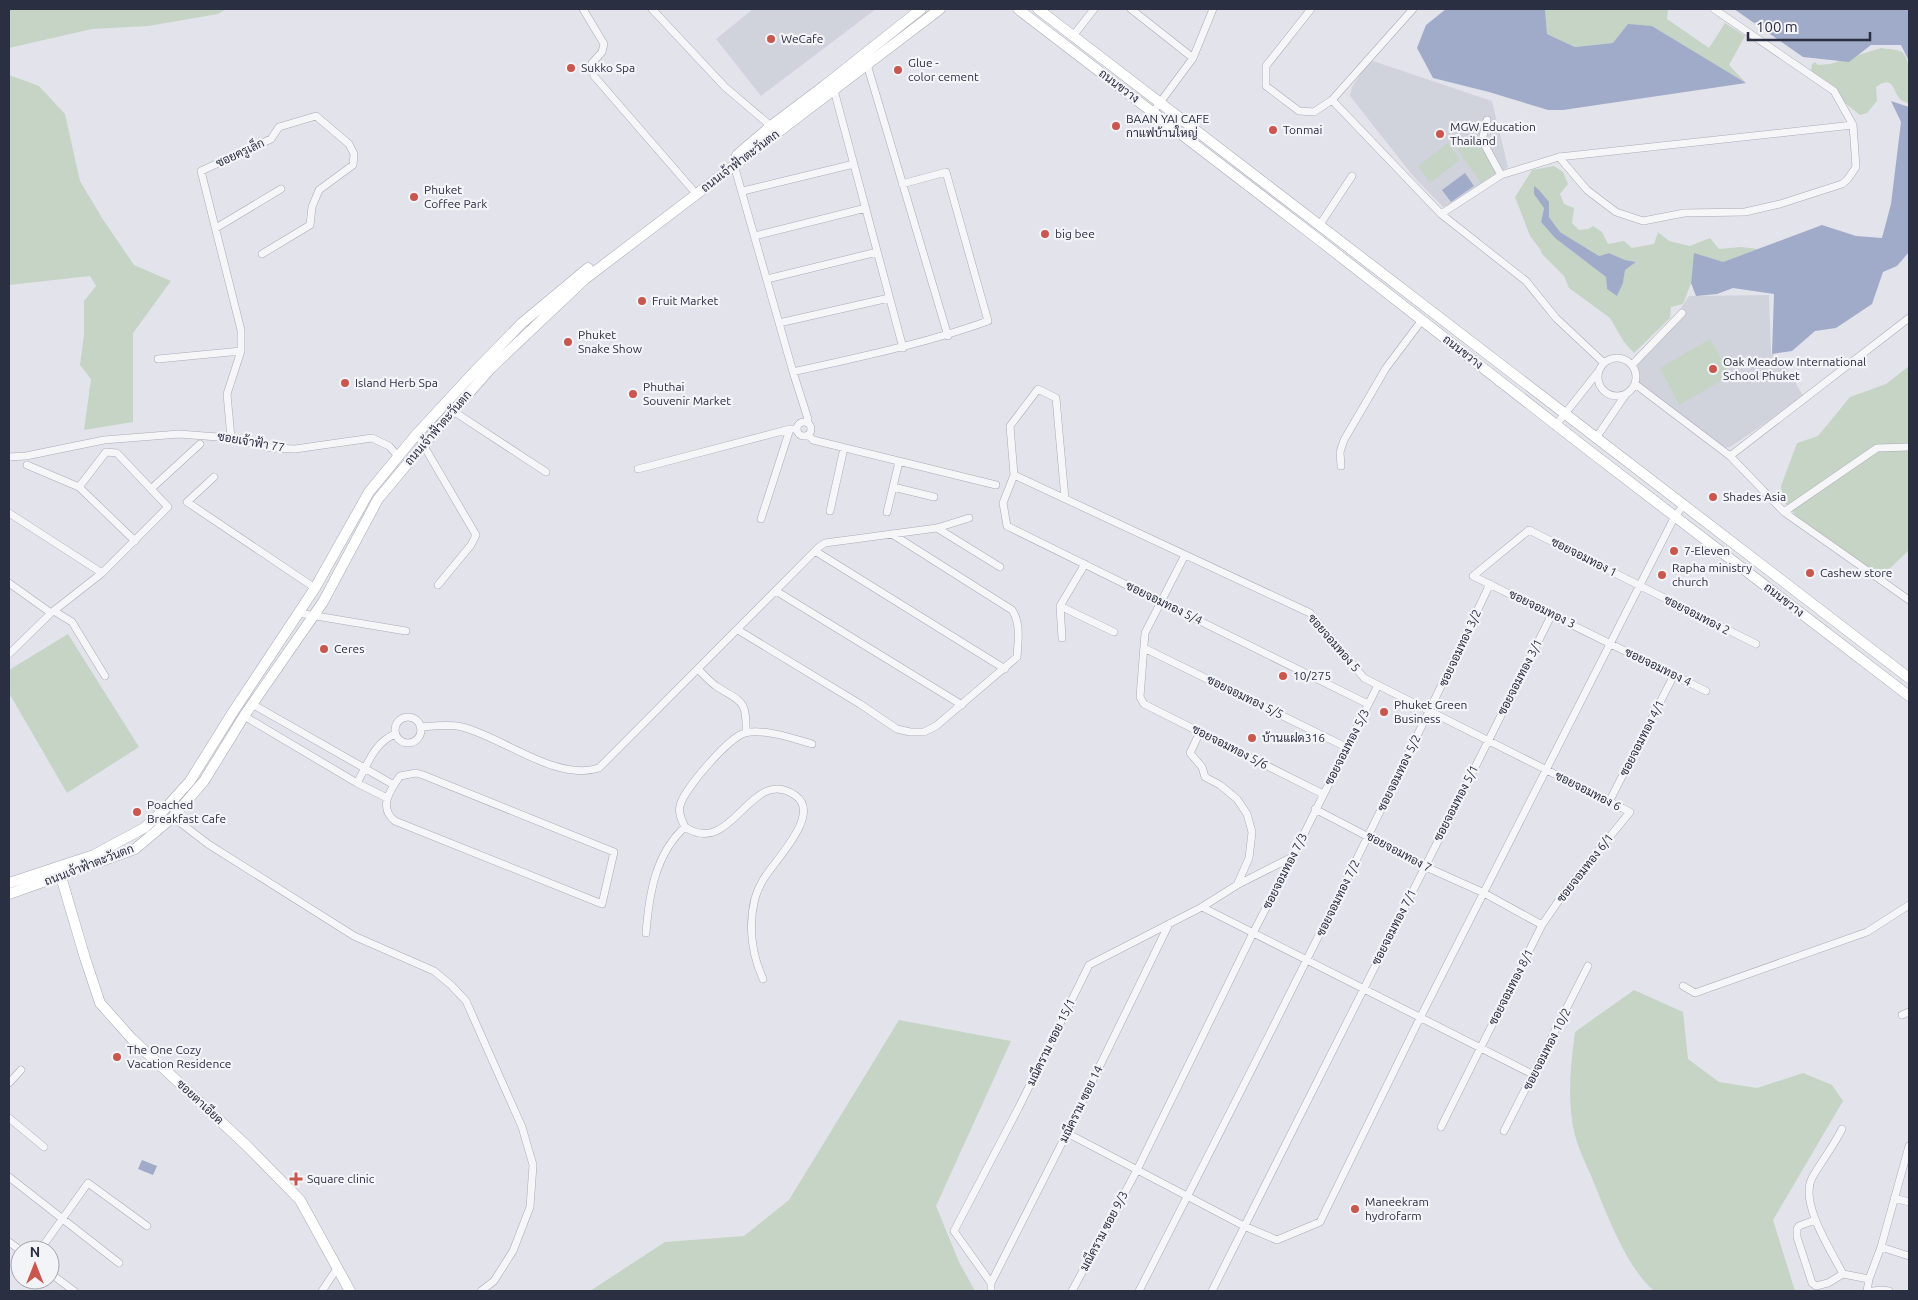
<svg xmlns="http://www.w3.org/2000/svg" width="1918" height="1300" font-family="Ubuntu,Sarabun,sans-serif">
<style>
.built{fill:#d1d3dc}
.green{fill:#c5d4c4;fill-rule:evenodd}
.water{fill:#a0aac9}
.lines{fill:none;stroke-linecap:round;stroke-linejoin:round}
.street-casing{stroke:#a8aab5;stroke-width:8}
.secondary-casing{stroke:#a8aab5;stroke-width:11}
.street{stroke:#f6f6f9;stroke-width:7}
.secondary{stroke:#fff;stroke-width:10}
.poi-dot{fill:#c9574e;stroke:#f3f4f8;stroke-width:2}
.labels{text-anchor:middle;stroke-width:4.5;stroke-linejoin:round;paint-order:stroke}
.poi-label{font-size:12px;fill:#2b2f42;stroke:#f3f4f8;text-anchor:start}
.street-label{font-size:12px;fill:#2b2f42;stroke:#f3f4f8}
</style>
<rect width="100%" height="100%" fill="#e3e4eb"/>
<path class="built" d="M753,9H876L761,96L716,39Z
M1370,60L1492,101L1508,167L1459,201L1443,207L1413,176L1350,96L1352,87Z
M1769,295L1771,354L1779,356L1804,397L1730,447L1723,448L1638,383L1640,374L1634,357L1676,315L1689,296Z"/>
<path class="green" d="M9,9H226L218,14L148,26L92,29L9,48Z
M1545,9H1668L1667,19L1709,48L1725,23L1745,36L1729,65L1746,83L1652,26L1613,43L1575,47L1547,34Z
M1881,48C1887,49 1897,49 1902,52C1912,59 1909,92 1909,104C1908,103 1902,101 1901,100C1892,91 1894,74 1876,87L1877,101L1867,113L1860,115L1846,104L1836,88L1811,71L1812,64L1815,62L1818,65L1830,64Z
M9,75L39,86L65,114L80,181L102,218L134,265L171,281L133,333V422L84,430L91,379L80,365L84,335V301L96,286L90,276L9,285Z
M1473,137L1497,171L1481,183L1457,149Z
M1448,143L1460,160L1430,183L1418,166Z
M1554,166L1563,172L1568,184L1560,194L1564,204L1574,208L1572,223L1579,230L1588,229L1593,226L1602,232L1608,244L1624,241L1632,248L1654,244L1658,232L1669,241L1690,246L1710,238L1719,249L1741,247L1758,249L1723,262H1693L1691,283L1683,304L1671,307L1670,318L1634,353L1624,342L1610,318L1569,288L1564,276L1542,254L1540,249L1530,236L1515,197L1532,170ZM1549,202V217L1560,232L1599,256L1609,253L1625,260L1636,262L1625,270L1623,283L1617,295L1607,289L1606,277L1555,238L1541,222L1544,208Z
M1710,339L1731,375L1679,405L1660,368Z
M1909,366V550L1883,575L1870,572L1866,573L1853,565L1808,529L1783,501L1781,486L1797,443L1818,436L1850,397L1886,384Z
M68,634L139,747L67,793L9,693V670Z
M1634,990L1683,1012L1688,1059L1719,1082L1757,1088L1803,1073L1832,1085L1843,1101L1773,1220L1795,1291H1654C1626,1267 1606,1212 1592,1178C1584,1160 1574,1139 1572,1120C1568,1090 1571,1062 1575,1032Z
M899,1020L1011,1041L936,1206L959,1262L975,1291H590L665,1242L744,1236L789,1200Z"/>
<path class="water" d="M1446,9H1545L1547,34L1575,47L1613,43L1628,24L1652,26L1746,83L1563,110H1548L1489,92L1433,78L1417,48L1426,25Z
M1734,9H1909V61L1901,45H1871L1849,62L1803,57Z
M1891,101L1909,107V252L1897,266L1883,272L1872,304L1836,328L1815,331L1792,351L1772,354L1774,294L1733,288L1717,294L1696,296L1691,283L1694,253L1723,262L1822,225L1856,236L1882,238L1891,204L1901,122Z
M1465,173L1474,186L1451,202L1442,190Z
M1534,186L1538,189L1549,202V217L1560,232L1599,256L1609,253L1625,260L1636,262L1625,270L1623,283L1617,296L1607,289L1606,277L1555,238L1541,222L1544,208L1534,194Z
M142,1160L157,1166L153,1175L138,1169Z"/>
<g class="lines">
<g class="street-casing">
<path id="street" d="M583,9L604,44L602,52L592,63L594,76L692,189
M652,9L725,87L771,126
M1131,9L1193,58
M1311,9L1266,66V86L1299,111L1314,112L1332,100L1413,9
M1073,36L1094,9
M866,61L948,336
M834,90L903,348
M1332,100L1441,214L1526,281L1556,318L1604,363
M1153,112L1193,58L1213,9
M1487,120L1482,140L1501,175
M1559,157L1587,190L1616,212L1643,221L1684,213L1745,212L1780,204L1842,184L1847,180L1856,167L1853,125L1834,91L1714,9
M734,165L793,372L808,419L807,423
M743,191L854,164
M1441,214L1501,175L1559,157L1853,125
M1319,226L1352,176
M216,228L281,189
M755,236L866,208
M767,279L877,252
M779,323L889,298
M1598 377a19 19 0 1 1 38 0a19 19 0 1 1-38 0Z
M158,359L241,351
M1632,365L1682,313
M793,372C859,357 924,344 988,321L946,172L902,184
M1635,384L1730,456L1784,512L1909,600
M450,409L546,472
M797 429a7 7 0 1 1 14 0a7 7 0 1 1-14 0Z
M1556,425L1598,372
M808,435L813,440L996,485
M231,438L227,394L241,351V330L201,171L271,139L279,127L316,116L349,144L354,154L353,165L319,190L312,207L310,225L262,254
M1596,438L1626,394
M421,441L476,535L471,545L438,585
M1730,456L1909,318
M9,457L26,456L104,440L179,434L231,438L272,448L295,449L372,438L389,446L398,456
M27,465L79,487L135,541
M1341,466L1340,452L1344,440L1386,368L1422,320
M638,469L790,429H797
M1014,475L1310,613L1364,678L1630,812L1566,890L1542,925L1441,1127
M1014,475L1003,503L1007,526L1368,704
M1014,475L1010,426L1038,389L1056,398L1065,499
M214,477L187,502L315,588
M893,487L934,497
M151,489L200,444
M830,511L844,448
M887,512L899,462
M1784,512L1877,448L1909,447
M9,513L102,573
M761,519L790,429
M937,528L1000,567
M815,551L1005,669
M1185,555L1145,633L1140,697L1144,704L1323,794
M9,583L51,613
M776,591L962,705
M1060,606L1114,632
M54,611L72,622L105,676
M298,613L406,631
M738,630L860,704L897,729L910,732H924L936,726L1017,657C1018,642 1021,623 1012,610L892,534
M1062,638L1060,606L1085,564
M1144,648L1346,747
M9,654L51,613L102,573L168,507L117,453L106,452L79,487
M698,669C703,674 709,681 716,686C740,702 747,698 746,732
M1706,691L1473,576L1529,530L1756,644
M252,704L394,785
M244,716L357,783L387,798
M395 730a13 13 0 1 1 26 0a13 13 0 1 1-26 0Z
M420,727C434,726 448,724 462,727C503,737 556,782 599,768L819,547L825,543L937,528L969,518
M416,773L423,775L614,852L602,904L395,821C378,808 390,790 400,776Z
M357,783C368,764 374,743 395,734
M1609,802L1674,675
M1315,809L1424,866L1484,893L1542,925
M173,817L208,844L354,936L434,971L451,985L466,1001L522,1127L533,1165L530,1207L513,1251L494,1281L481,1291
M1237,885L1292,857
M1202,907L1534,1075
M646,933C649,895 655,854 685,827
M763,979C751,952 748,926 755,898C757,892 760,885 763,880C773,862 822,815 796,796C750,763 733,859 685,827C682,821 678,813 680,806C683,790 730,736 745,733C763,728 795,739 812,744
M1683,986L1695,993L1867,932L1909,905
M1902,1015L1909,1012
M9,1083L21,1070
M9,1118L44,1147
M1842,1129C1833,1147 1821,1162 1812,1178C1799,1203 1832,1252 1843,1274L1869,1279
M1504,1131L1588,966
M1067,1133L1244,1226L1277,1240L1320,1222L1420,1018L1675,516L1684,505
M9,1177L119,1263
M1894,1198L1909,1202
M1815,1220L1799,1226L1797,1229V1237L1812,1283L1816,1286L1828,1283L1843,1274
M9,1242L20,1250
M1881,1247L1909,1256
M40,1250L88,1183L147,1226
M50,1273L74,1291
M991,1283L1067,1133L1169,924
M322,1291L338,1267
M991,1291V1283L954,1231L1018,1109L1089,965L1202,907L1237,885L1249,858L1252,832L1247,814L1237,799L1220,785L1205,777L1202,767L1190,753L1200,732
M1072,1291L1137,1170L1253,933L1290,862L1378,685
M1139,1291C1259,1057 1377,822 1490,584
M1212,1291L1552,614
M1867,1291L1869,1279L1881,1247L1909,1146
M1873,1291L1882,1290L1889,1291"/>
</g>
<g class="secondary-casing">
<path id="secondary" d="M1018,9L1314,236L1587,449L1909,696
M1038,9L1909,678
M737,155L771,126L824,86L921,9
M59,870L85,958L100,1003L132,1039L246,1145L300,1200L350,1291
M9,883L94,855L144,828L164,810L190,781L233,712L315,588L369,492L415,436L476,370L522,323L588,268
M9,894L135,849L173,817L204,781L244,716L323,602L378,499L424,444L491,368L585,279L940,9"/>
</g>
<use href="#street" class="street"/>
<use href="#secondary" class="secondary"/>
</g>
<g class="poi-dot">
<circle cx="771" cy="39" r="5"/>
<circle cx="571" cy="68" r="5"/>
<circle cx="898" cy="70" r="5"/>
<circle cx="1116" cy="126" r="5"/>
<circle cx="1273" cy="130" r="5"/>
<circle cx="1440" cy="134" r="5"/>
<circle cx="414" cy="197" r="5"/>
<circle cx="1045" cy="234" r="5"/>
<circle cx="642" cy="301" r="5"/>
<circle cx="568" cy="342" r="5"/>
<circle cx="1713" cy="369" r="5"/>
<circle cx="345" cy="383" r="5"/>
<circle cx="633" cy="394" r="5"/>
<circle cx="1713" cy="497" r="5"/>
<circle cx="1674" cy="551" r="5"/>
<circle cx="1810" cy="573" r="5"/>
<circle cx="1662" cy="575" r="5"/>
<circle cx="324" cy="649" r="5"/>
<circle cx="1283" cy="676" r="5"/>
<circle cx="1384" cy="712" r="5"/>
<circle cx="1252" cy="738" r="5"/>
<circle cx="137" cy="812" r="5"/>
<circle cx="117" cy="1057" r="5"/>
<path d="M293.5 1171.5h5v5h5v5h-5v5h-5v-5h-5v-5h5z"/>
<circle cx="1355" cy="1209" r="5"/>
</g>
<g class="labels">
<g class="poi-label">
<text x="781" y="43">WeCafe</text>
<text x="908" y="67">Glue -<tspan x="908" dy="14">color cement</tspan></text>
<text x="581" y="72">Sukko Spa</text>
<text x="1126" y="123">BAAN YAI CAFE<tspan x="1126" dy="14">กาแฟบ้านใหญ่</tspan></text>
<text x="1450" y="131">MGW Education<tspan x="1450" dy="14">Thailand</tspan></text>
<text x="1283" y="134">Tonmai</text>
<text x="424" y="194">Phuket<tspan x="424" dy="14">Coffee Park</tspan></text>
<text x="1055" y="238">big bee</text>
<text x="652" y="305">Fruit Market</text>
<text x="578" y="339">Phuket<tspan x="578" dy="14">Snake Show</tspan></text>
<text x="1723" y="366">Oak Meadow International<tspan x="1723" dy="14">School Phuket</tspan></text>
<text x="355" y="387">Island Herb Spa</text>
<text x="643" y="391">Phuthai<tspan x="643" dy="14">Souvenir Market</tspan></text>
<text x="1723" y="501">Shades Asia</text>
<text x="1684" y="555">7-Eleven</text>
<text x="1672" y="572">Rapha ministry<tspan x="1672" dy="14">church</tspan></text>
<text x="1820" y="577">Cashew store</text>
<text x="334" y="653">Ceres</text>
<text x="1293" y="680">10/275</text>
<text x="1394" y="709">Phuket Green<tspan x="1394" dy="14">Business</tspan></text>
<text x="1262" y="742">บ้านแฝด316</text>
<text x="147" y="809">Poached<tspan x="147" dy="14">Breakfast Cafe</tspan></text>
<text x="127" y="1054">The One Cozy<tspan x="127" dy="14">Vacation Residence</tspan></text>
<text x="307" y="1183">Square clinic</text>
<text x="1365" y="1206">Maneekram<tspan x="1365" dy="14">hydrofarm</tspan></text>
</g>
<g class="street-label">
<text transform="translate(1119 86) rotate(37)" y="4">ถนนขวาง</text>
<text transform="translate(240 153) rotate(-25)" y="4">ซอยครูเล็ก</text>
<text transform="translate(740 161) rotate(-37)" y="4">ถนนเจ้าฟ้าตะวันตก</text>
<text transform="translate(1463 352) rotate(38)" y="4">ถนนขวาง</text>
<text transform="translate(438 428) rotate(-49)" y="4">ถนนเจ้าฟ้าตะวันตก</text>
<text transform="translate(251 442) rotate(10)" y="4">ซอยเจ้าฟ้า 77</text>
<text transform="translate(1584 557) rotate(27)" y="4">ซอยจอมทอง 1</text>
<text transform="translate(1784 600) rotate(38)" y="4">ถนนขวาง</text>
<text transform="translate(1164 603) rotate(26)" y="4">ซอยจอมทอง 5/4</text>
<text transform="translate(1542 609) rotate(26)" y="4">ซอยจอมทอง 3</text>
<text transform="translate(1697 615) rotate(27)" y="4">ซอยจอมทอง 2</text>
<text transform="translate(1334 643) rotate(49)" y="4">ซอยจอมทอง 5</text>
<text transform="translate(1460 648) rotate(-65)" y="4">ซอยจอมทอง 3/2</text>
<text transform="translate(1658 667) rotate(26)" y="4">ซอยจอมทอง 4</text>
<text transform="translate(1520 677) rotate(-63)" y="4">ซอยจอมทอง 3/1</text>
<text transform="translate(1245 697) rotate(26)" y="4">ซอยจอมทอง 5/5</text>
<text transform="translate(1642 738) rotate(-63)" y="4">ซอยจอมทอง 4/1</text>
<text transform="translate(1230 747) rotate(27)" y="4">ซอยจอมทอง 5/6</text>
<text transform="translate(1347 747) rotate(-63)" y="4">ซอยจอมทอง 5/3</text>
<text transform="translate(1399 773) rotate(-64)" y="4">ซอยจอมทอง 5/2</text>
<text transform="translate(1588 791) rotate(27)" y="4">ซอยจอมทอง 6</text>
<text transform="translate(1456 803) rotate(-63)" y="4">ซอยจอมทอง 5/1</text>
<text transform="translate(1399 852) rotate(28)" y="4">ซอยจอมทอง 7</text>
<text transform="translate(89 865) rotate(-21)" y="4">ถนนเจ้าฟ้าตะวันตก</text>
<text transform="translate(1585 868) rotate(-52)" y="4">ซอยจอมทอง 6/1</text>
<text transform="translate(1285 871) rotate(-63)" y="4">ซอยจอมทอง 7/3</text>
<text transform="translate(1338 898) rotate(-64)" y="4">ซอยจอมทอง 7/2</text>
<text transform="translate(1394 927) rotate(-63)" y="4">ซอยจอมทอง 7/1</text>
<text transform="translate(1511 987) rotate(-63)" y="4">ซอยจอมทอง 8/1</text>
<text transform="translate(1051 1042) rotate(-64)" y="4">มณีคราม ซอย 15/1</text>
<text transform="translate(1547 1049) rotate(-63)" y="4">ซอยจอมทอง 10/2</text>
<text transform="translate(200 1102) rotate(43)" y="4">ซอยตาเอียด</text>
<text transform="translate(1081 1104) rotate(-64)" y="4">มณีคราม ซอย 14</text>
<text transform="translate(1104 1231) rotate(-62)" y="4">มณีคราม ซอย 9/3</text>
</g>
</g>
<rect width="1918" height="1300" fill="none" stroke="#2b2f42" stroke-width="20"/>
<g transform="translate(35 1265)"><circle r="24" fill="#f3f4f8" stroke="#a3a5af"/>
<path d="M0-4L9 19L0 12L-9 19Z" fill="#c9574e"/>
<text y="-8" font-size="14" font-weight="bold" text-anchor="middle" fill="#2b2f42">N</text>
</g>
<path d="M1748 32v8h122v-8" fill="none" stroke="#2b2f42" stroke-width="2.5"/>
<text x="1756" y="32" font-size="15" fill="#2b2f42" stroke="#f3f4f8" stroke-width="4" paint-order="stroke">100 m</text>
</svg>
